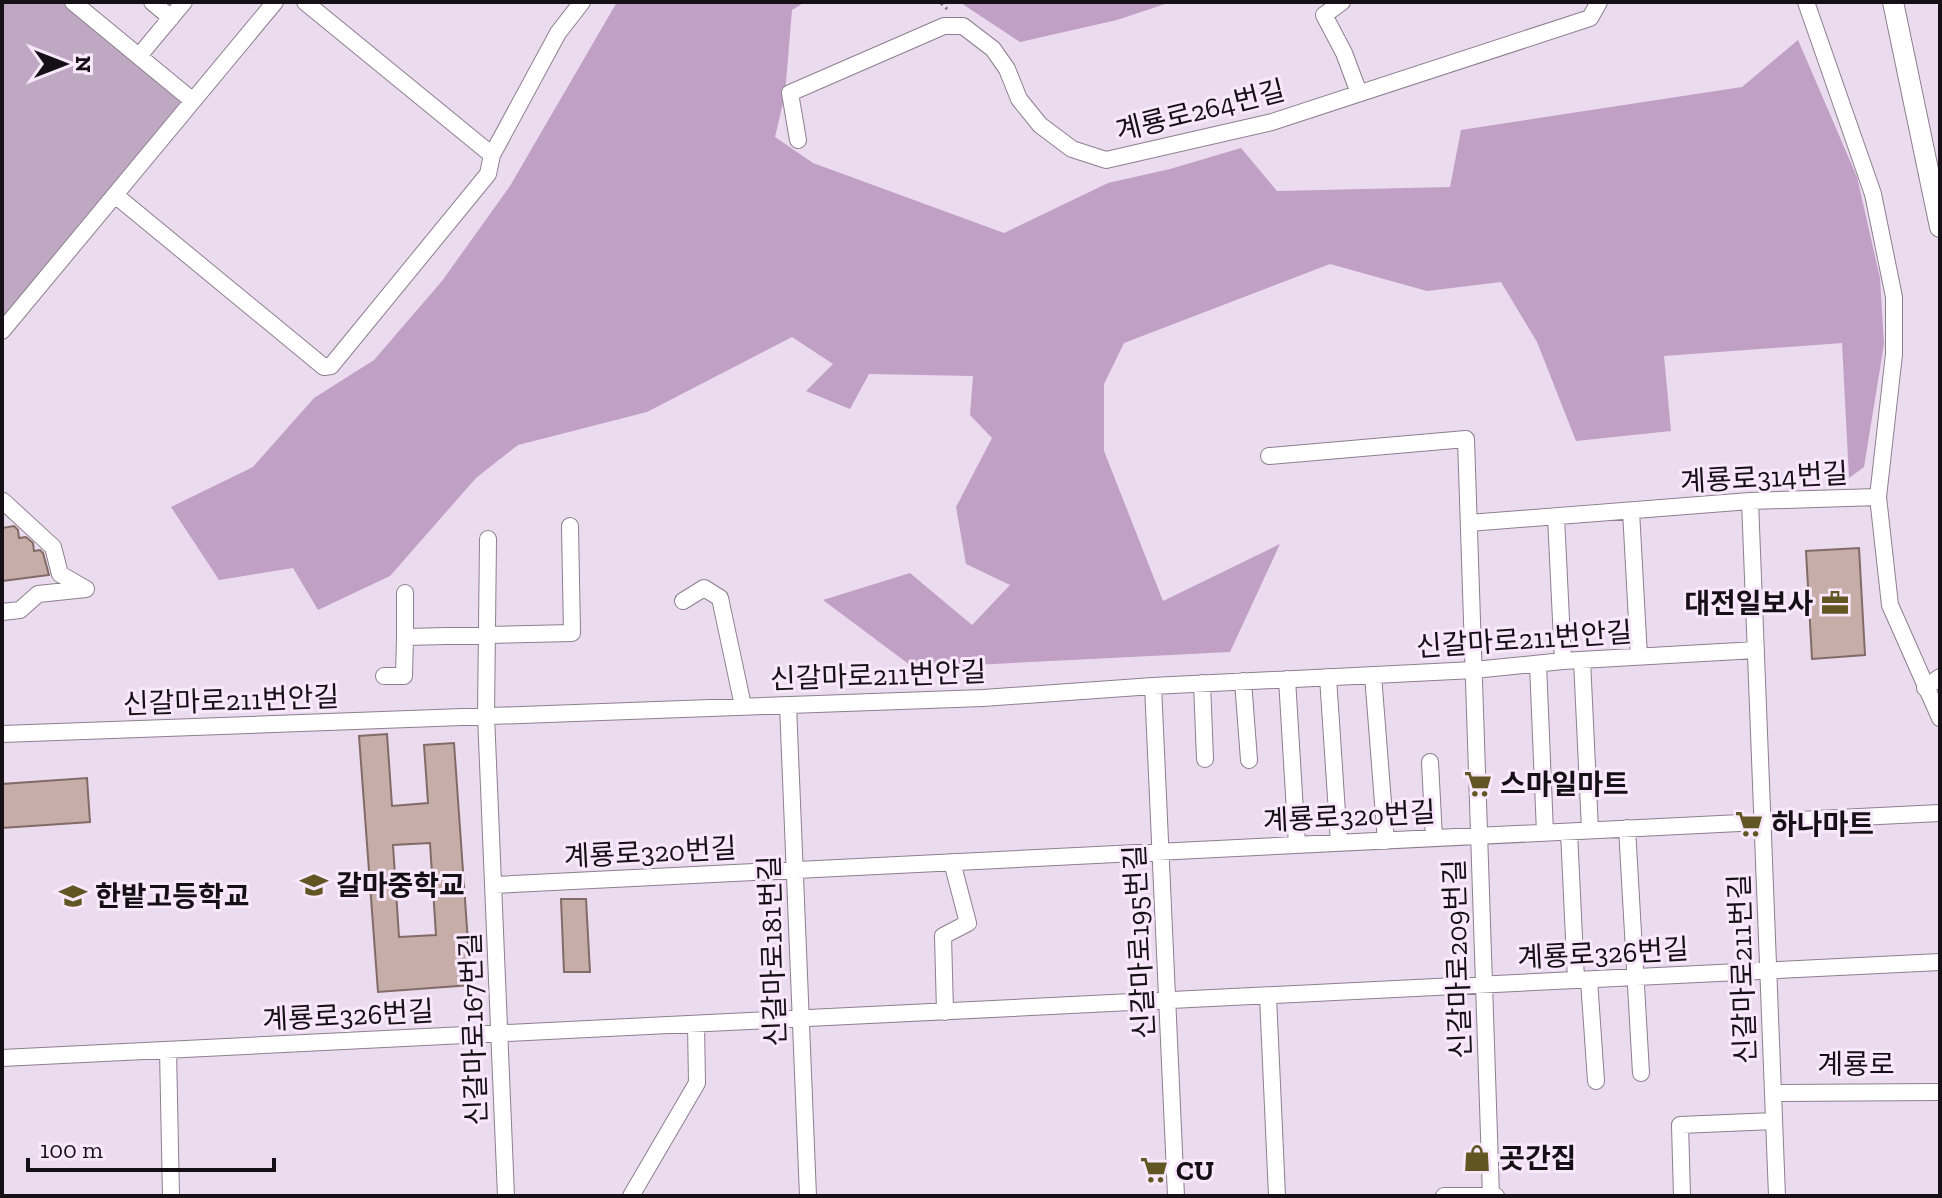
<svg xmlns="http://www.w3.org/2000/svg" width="1942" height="1198" font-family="'Zilla Slab','Noto Sans KR',serif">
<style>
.green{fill:#bfa9c2}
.forest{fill:#c0a0c5}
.building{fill:#c6ada8;stroke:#826b67;stroke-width:2;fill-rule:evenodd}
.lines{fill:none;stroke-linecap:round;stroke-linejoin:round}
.minor-casing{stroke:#8d7f8f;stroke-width:18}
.major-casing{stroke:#8d7f8f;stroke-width:22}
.path{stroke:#7c727e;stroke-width:3;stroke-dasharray:4 4;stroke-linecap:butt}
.minor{stroke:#fff;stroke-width:16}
.major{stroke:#fff;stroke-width:20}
.labels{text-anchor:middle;stroke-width:6;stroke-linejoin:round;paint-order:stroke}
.street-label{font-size:28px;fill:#151016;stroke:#f9e8fb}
.poi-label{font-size:28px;font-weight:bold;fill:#151016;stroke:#f9e8fb;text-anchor:start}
</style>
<rect width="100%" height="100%" fill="#ebdbee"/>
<path class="green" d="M2,2H65L187,101L2,331Z"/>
<path class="forest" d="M617,2H805L792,10L785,94L775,137L813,163L1004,233L1108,183L1170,169L1241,148L1277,191L1450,187L1461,130L1742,87L1798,40L1857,177L1880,278L1884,344L1864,467L1849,478L1842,343L1664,356L1671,431L1576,441L1537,342L1501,282L1427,291L1330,264L1124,343L1104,384V451L1163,601L1280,544L1230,652L914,668L823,600L910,573L972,625L1010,585L966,564L956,507L992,438L970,415L973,376L869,374L850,409L806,391L833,364L792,337L647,412L518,445L476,478L390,576L318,610L293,568L219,580L171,507L253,467L314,398L374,360L442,281L510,186Z
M963,2H1171L1117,20L1020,42L964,5Z"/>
<path class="building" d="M14,526L18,530L19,538L26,537L33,543L34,551L40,550L43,553L49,575L2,581V528Z
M1859,548L1865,655L1812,659L1806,551Z
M387,734L392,806L428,803L424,745L454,743L471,985L378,992L359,736ZM430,843L436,935L399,937L393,845Z
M87,778L90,822L2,828V784Z
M561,899H586L590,972H564Z"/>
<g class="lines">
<g class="minor-casing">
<path id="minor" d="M73,2L193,101
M152,2L171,18
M1342,2L1324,15L1344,53L1359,93
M1806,2L1873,194L1894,297V354L1878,497L1890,605L1940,718
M139,56L184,2
M798,140L790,93L944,26H963L993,49L1007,69L1019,99L1040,125L1072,149L1106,160L1272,122L1590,18L1599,2
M492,155L558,33L582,2
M115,195L324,367L331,366L488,174L492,155L305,2
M2,331L275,2
M1269,456L1466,439L1491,1196
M1750,501L1777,1196
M1631,511L1639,657
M1556,517L1563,661
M1469,523L1750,501L1878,497
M488,539L486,715L506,1196
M405,593V637
M683,601L704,588L720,598L743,706
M2,612L20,610L38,594L86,589L60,574L53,547L3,501
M1582,660L1590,830
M1538,664L1545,833
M1373,675L1386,841
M384,676H404L405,637L572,633L570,526
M1328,677L1339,843
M1287,679L1297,845
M1243,681L1249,760
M1202,683L1205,759
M1153,686L1176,1196
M1925,688L1940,677
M788,705L808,1196
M2,734L983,698L1153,686L1474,670L1563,661L1756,650
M1430,762L1434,838
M1627,828L1641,1073
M1569,832L1576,980
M494,885L1940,813
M1589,980L1596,1081
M1268,996L1277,1196
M945,1012L943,936L968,923L952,862
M168,1050L171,1196
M2,1058L1940,962
M1773,1093L1940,1092
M631,1196L697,1083L696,1024
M1444,1196H1496
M1682,1196L1680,1125L1774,1121"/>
</g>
<g class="major-casing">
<path id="major" d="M1893,2L1940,227"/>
</g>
<path class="path" d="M940,2L947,9"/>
<use href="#minor" class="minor"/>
<use href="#major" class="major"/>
</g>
<defs>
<g id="office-bare" transform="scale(2.16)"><path d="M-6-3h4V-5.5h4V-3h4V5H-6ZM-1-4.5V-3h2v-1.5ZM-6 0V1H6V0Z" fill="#615623" stroke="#f9e8fb" stroke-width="2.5" paint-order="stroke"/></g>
<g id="supermarket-bare" transform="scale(2.16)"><path d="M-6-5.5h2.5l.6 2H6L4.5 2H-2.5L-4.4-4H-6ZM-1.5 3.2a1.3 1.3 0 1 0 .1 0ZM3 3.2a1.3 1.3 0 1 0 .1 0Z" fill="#615623" stroke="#f9e8fb" stroke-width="2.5" paint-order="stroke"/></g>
<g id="school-bare" transform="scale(2.16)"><path d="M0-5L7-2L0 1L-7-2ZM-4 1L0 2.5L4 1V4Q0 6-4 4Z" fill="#615623" stroke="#f9e8fb" stroke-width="2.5" paint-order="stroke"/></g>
<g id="shop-bare" transform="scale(2.16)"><path d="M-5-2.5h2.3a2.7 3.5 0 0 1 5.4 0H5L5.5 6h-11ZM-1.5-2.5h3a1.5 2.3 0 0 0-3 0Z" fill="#615623" stroke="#f9e8fb" stroke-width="2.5" paint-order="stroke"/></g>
</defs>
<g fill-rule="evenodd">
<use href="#office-bare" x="1835" y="603"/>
<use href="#supermarket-bare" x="1478" y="784"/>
<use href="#supermarket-bare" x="1749" y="824"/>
<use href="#school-bare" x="314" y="885"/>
<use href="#school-bare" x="73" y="896"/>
<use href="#shop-bare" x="1477" y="1158"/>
<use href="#supermarket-bare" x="1154" y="1170"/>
</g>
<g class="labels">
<g class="street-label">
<text transform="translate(1200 110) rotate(-14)" y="10">계룡로264번길</text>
<text transform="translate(1764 477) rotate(-3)" y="10">계룡로314번길</text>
<text transform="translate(1524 639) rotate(-4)" y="10">신갈마로211번안길</text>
<text transform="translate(878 675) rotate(-2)" y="10">신갈마로211번안길</text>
<text transform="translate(231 700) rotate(-2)" y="10">신갈마로211번안길</text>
<text transform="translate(1349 816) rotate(-3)" y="10">계룡로320번길</text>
<text transform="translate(650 852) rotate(-3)" y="10">계룡로320번길</text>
<text transform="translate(1139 942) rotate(-93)" y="10">신갈마로195번길</text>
<text transform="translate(772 951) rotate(-92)" y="10">신갈마로181번길</text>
<text transform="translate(1603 953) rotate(-3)" y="10">계룡로326번길</text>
<text transform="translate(1457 959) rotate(-92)" y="10">신갈마로209번길</text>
<text transform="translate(1742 969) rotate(-92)" y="10">신갈마로211번길</text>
<text transform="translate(348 1015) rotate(-3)" y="10">계룡로326번길</text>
<text transform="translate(473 1029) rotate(-92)" y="10">신갈마로167번길</text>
<text x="1856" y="1074">계룡로</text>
</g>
<g class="poi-label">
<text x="1813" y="613" text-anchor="end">대전일보사</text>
<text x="1500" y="794">스마일마트</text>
<text x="1771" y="834">하나마트</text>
<text x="336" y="895">갈마중학교</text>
<text x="95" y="906">한밭고등학교</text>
<text x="1499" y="1168">곳간집</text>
<text x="1176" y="1180">CU</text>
</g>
</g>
<rect width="1942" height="1198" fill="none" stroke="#151016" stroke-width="8"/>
<g transform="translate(64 64) rotate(90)" stroke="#f9e8fb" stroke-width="6" paint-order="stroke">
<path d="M0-6L14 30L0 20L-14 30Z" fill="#151016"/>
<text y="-12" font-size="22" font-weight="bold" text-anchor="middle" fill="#151016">N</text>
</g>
<path d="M28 1158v12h246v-12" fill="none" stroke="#151016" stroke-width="4"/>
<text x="40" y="1158" font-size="24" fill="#151016" stroke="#f9e8fb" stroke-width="6" paint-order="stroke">100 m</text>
</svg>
